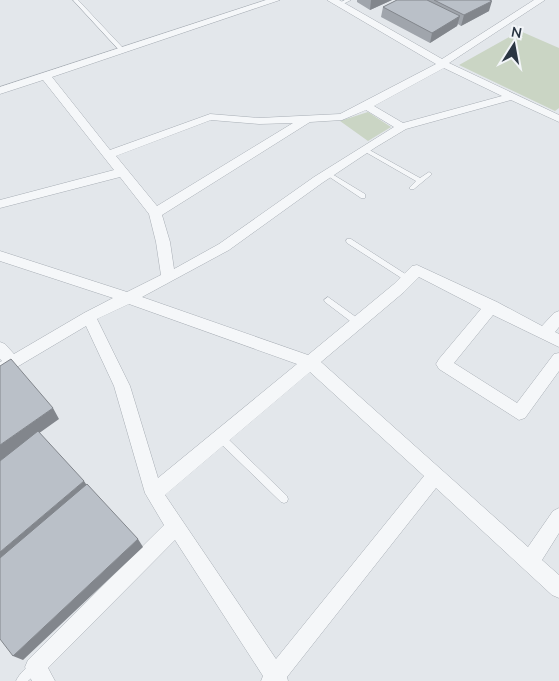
<svg xmlns="http://www.w3.org/2000/svg" width="559" height="681" font-family="'Nunito Sans',sans-serif">
<style>
.green{fill:#cad5c4}
.lines{fill:none;stroke-linecap:round;stroke-linejoin:round}
.service-casing{stroke:#a8aeb5;stroke-width:1}
.minor-casing{stroke:#a8aeb5;stroke-width:1}
.service{fill:#f5f7f9;fill-rule:evenodd}
.minor{fill:#f5f7f9;fill-rule:evenodd}
.wall{fill:#a0a5ac}
.shaded-wall{fill:#82868c}
.building{fill:#bac0c8;stroke:#82868c}
</style>
<rect width="100%" height="100%" fill="#e3e7eb"/>
<path class="green" d="M520,31L559,48V108L555,111L459,65Z
M368,112L391,127L368,141L340,121Z"/>
<g class="lines">
<g class="service-casing">
<path id="service" d="M73,0H78L124,49V51H120Z
M345,0H351L341,5L337,4Z
M364,147L420,178L429,172L432,174L414,189H410V187L416,181L362,150L361,149Z
M327,171L365,194V198H361L325,174V172Z
M347,239H351L410,277L411,279L410,281H406L347,243L346,241Z
M328,297L360,320L361,322L360,324H354L325,302L324,300Z
M220,433L223,434L287,496L288,499L287,502L284,503L281,502L217,440L216,437L217,434Z
M35,662L39,663L40,667L39,671L28,681H16C19,674 28,665 35,662Z"/>
</g>
<g class="minor-casing">
<path id="minor" d="M266,0H280L52,77L110,150L210,114L259,118L340,114L436,64L327,0H339L442,59L534,0H545L449,63L559,115V122L511,100L406,129L376,147L322,183L229,250L142,297L308,355L394,284L412,266L417,265L497,302L542,326L554,313L559,311V327L555,332L559,334V347L493,315L454,363L517,403L554,354L559,353V371L525,418L519,420L439,369L436,364L439,359L481,309L419,277L404,292L321,362L528,547L553,511L559,508V533L542,560L559,575V598L552,595L436,488L287,677L288,681H261L263,676L175,540L48,668L55,681H32L25,667L28,660L164,525L145,493L114,386L86,326L0,377V362L2,361L0,359V342L5,344L14,354L84,313L113,298L0,261V251L127,292L161,275L156,242L149,214L120,177L0,208V200L114,170L43,80L0,94V87ZM444,68L502,96L403,123L374,106ZM366,110L394,127L314,177L219,244L174,269L170,242L162,215L310,122L342,120ZM211,120L259,124L293,123L157,206L116,156ZM129,304L297,364L158,478L130,386L97,319ZM310,372L424,476L276,659L165,495Z"/>
</g>
<use href="#service" class="service"/>
<use href="#minor" class="minor"/>
</g>
<path class="wall" d="M357,0H392L370,10L357,2Z
M397,0H489V11L461,26L458,24L457,26L430,43L381,17L383,7Z"/>
<path class="shaded-wall" d="M371,0H392L370,10Z
M492,1L489,11L461,26L464,15Z
M460,16L457,26L430,43L432,33Z
M53,408L59,419L0,461V445Z
M84,481L90,490L0,568V552Z
M138,539L143,547L23,660L13,656Z"/>
<path class="building" d="M397,0H427L460,16L432,33L383,7Z
M434,0H489L492,1L464,15Z
M11,359L53,408L0,445V366Z
M38,431L84,481L0,552V461Z
M87,484L138,539L13,656L0,639V558Z"/>
<g transform="translate(514 45) rotate(11)" stroke="#f2f5f8" stroke-width="4" paint-order="stroke">
<path d="M0-4L9 19L0 12L-9 19Z" fill="#2b3643"/>
<text y="-8" font-size="14" font-weight="bold" text-anchor="middle" fill="#2b3643">N</text>
</g>
</svg>
